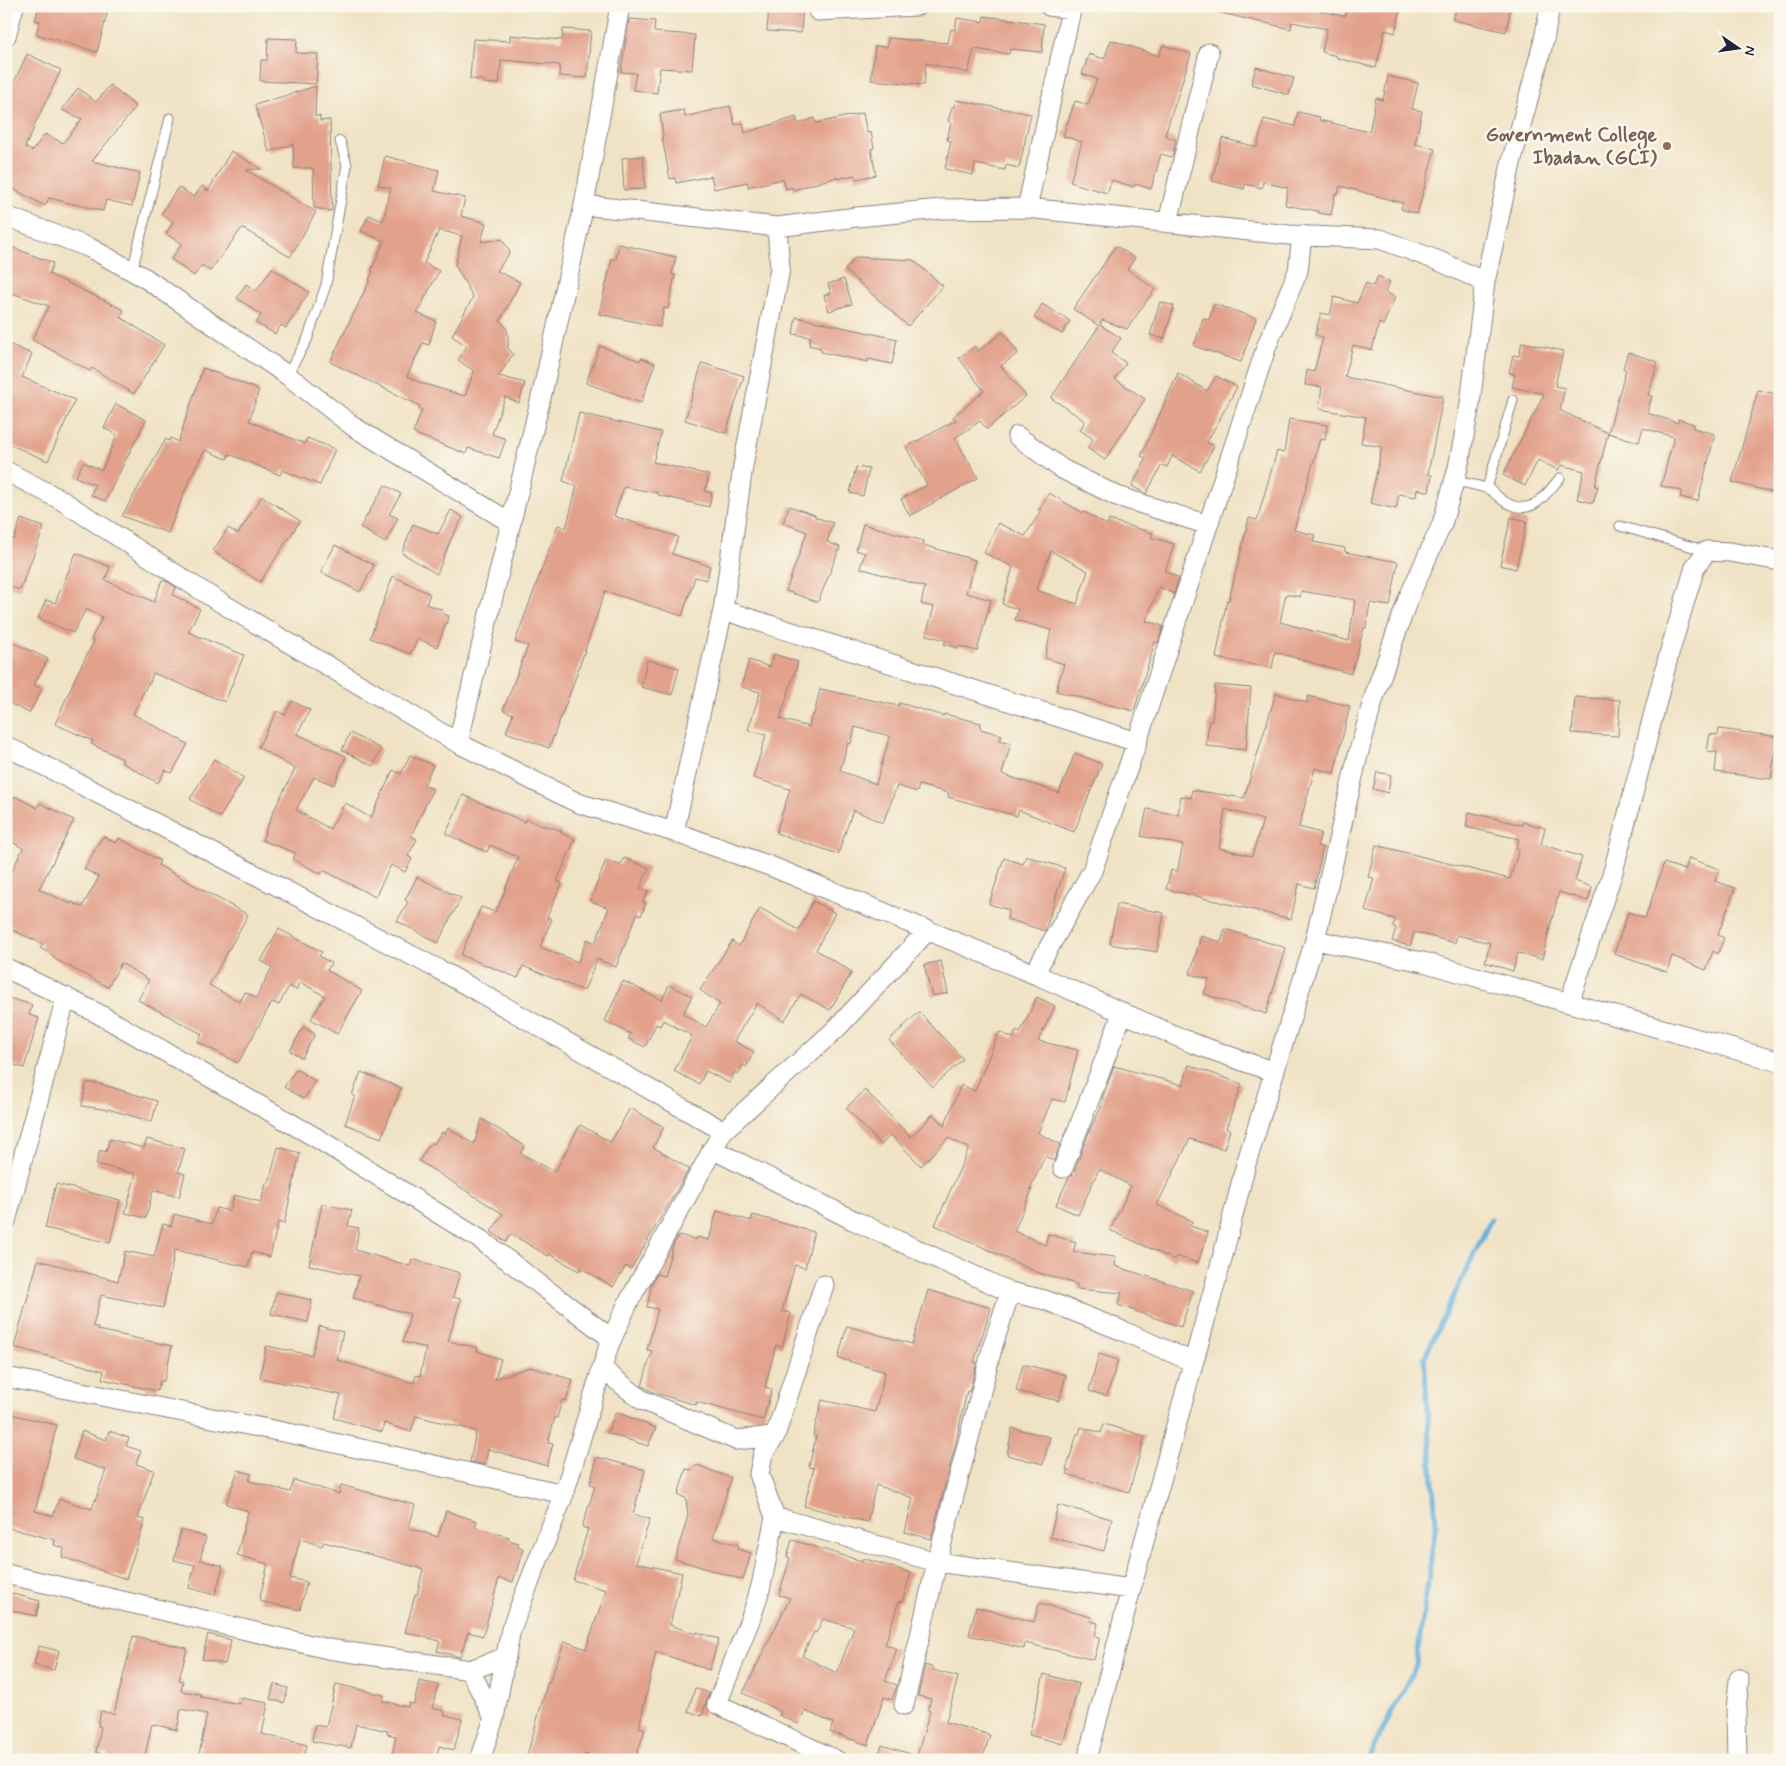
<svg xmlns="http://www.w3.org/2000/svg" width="1786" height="1766" font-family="Mynerve,sans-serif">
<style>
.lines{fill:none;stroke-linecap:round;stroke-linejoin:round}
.stream{stroke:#63b0dc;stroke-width:5}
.building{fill:#e2a18b;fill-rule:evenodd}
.service-casing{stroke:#898280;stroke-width:11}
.minor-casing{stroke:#898280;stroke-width:21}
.service{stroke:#fff;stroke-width:9}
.minor{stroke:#fff;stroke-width:19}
.education-dot{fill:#8d6e63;stroke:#fbf7ec;stroke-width:2}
.labels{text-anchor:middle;stroke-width:5;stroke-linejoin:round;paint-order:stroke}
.education-label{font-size:20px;font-weight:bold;fill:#785e54;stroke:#fbf7ec;text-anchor:end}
</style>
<rect width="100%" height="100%" fill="#fbf7ec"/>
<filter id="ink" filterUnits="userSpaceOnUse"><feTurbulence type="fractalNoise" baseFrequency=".02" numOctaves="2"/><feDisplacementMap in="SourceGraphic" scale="10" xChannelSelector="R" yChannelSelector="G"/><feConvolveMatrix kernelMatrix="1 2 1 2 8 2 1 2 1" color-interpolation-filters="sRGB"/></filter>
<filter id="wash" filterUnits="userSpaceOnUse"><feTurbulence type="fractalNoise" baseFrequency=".0096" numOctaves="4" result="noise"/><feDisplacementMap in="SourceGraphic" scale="20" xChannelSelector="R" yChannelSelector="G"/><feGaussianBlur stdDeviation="1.12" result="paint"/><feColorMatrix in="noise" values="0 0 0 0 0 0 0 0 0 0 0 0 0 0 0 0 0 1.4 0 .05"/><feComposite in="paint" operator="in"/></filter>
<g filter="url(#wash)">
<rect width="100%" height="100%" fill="#f0e2c4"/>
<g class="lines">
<path class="stream" d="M1367,1760L1416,1665L1436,1524L1424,1358L1491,1219"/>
</g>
<g id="blocks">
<path class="building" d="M39,6H109L97,52L36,34L40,21L35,20Z
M769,6H803L801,33L767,31Z
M1218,6H1296L1345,16L1348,6H1397L1396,10L1400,11L1395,33L1385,30L1376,68L1337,58V56L1322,52L1327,29L1292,22L1291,29L1217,12Z
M1457,6H1511L1506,32L1453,20Z
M984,16L1044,24L1042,52L1010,49L1009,54L974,49L968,73L926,63L924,85L871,80L875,46L887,47L888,38L948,43L951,29L955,30L957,18L983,22Z
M629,19L655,21L654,32L695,35L692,70L660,68L657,93L633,90L636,73L621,72Z
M563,29L591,31L587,78L559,76L560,65L501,60L499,84L483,83V80L470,79L473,39L510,41V35L562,40Z
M268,38L297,39L296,53L318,54L316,84L260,81L261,60H267Z
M1111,40L1159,56L1163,45L1191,54L1165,135L1176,140L1172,157L1161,154L1151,189L1135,184L1134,187L1112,180L1107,193L1070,182L1082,142L1063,136L1075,101L1088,105L1097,79L1082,74L1089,54L1104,59Z
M27,54L61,70L33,128H34L25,147L32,151L45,134L63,143L82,119L62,110L78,88L96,102L110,85L136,107L92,161L140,173L132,206L106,200L103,211L49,198L45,206L6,185V100Z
M1256,67L1294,78L1289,95L1251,84Z
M1388,76L1418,83L1412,109L1422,111L1415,144L1435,149L1417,214L1401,209L1403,203L1340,186L1338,194H1335L1331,215L1318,213V211L1285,205L1288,188L1263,182L1262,188L1245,184L1244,189L1212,181L1222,138L1257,147L1264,119L1295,126L1298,112L1320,117L1319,120L1369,132L1376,98L1383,100Z
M316,86L315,116H320V121L330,120L332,211L314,208L313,168H294L293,144L269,152L255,105Z
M956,100L1031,114L1019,168L1006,165L1005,170L975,164L973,175L945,169L951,141L947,140L951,122L948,121L952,107H954Z
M730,106L735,125L743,123L745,133L796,117L798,124L814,118L816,123L863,113L867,133L871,132L874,148L871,149L876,175L856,179L855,175L837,179V177L793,190L792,187L786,189L783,179L748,187V182L714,189L711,176L676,183L675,178L670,179L662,137L663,136L660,114L684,110L685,117Z
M231,151L261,169L246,170L316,212L290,257L242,228L210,271L202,265L194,276L171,259L182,244L166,234L173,222L161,214L178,187L194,197L202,186L208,191Z
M385,156L439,170L434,191L465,198L461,216L486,223L481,242L502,239L510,252L497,271L520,282L500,321L506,327L508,334V348L513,354L499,376L525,383L519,403L505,397L492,434L506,439L499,458L468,448L466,454L413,433L422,410L419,409L420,406L330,362L370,280H369L373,271H371L384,241L361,231L369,215L383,221L391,188L378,185ZM439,230L462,236L455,265L473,297L452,336L467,346L458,360L474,371L465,396L421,383L407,376L423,343L429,345L436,321L417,313L439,271L424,263Z
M643,156L645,189L624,190L622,158Z
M619,244L676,257L672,274L675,275L668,309L664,308L660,327L599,314L612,259H616Z
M6,245L53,263L49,274L124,310L120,317L164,345L134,394L92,368L90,371L65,357L32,340L49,306L6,291Z
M1116,246L1135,258L1127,269L1155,289L1127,329L1102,320L1100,325L1121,338L1111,353L1126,363L1115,379L1145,399L1105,460L1087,448L1093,439L1080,430L1085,421L1051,398L1099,326L1073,309Z
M856,257L913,260L943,286L908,326L845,270Z
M272,268L309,292L286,328L281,325L275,334L256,323L261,315L237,298L246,284L256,291Z
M1378,276L1390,282L1385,292L1395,297L1383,325L1379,323L1372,350L1353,345L1345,377L1443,397L1428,474L1432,475L1429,492L1417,489L1416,497L1399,494L1396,509L1370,503L1382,447L1361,443L1366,417L1319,409L1322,387L1305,385L1307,370L1314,372L1323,337L1315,335L1321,313L1330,315L1334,297L1357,303L1366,283L1373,286Z
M844,279L852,304L829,311L824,295L831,293L828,284Z
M1160,302L1174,306L1164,339L1150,335Z
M1042,304L1070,321L1062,334L1034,318Z
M1214,304L1256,318L1241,362L1194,346L1203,318L1209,320Z
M796,317L897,339L892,364L868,359V362L821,352V348L809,345L811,337L793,334Z
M1003,332L1018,353L1001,366L1026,396L987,429L980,421L955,438L978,478L910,516L901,499L927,485L906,447L956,420L953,417L984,391L959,358L975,346L978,351Z
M1522,342L1563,351L1555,386L1565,388L1560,410L1563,412L1608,433L1626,370L1623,368L1628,352L1658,362L1648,395L1652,396L1647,413L1678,423V419L1694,424L1693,428L1715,434L1698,501L1680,497L1682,491L1661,486L1674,437L1643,428L1639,442L1608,433L1595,486L1598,487L1593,503L1577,499L1584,471L1561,465L1558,470L1538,460L1525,486L1503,475L1544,394L1512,387L1515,374L1509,373L1513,355L1519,356Z
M6,343L32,354L22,377L75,400L48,461L6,443Z
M600,346L640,361L641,358L655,363L641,403L586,383Z
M702,363L744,376L726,433L685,420Z
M203,368L259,390L249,421L305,444L307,438L335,449L320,485L282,470L280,475L229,454L227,459L205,450L190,478L168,533L122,516L166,439L169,441L171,438L178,442Z
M1178,373L1207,391L1216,376L1237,387L1207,442L1214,446L1200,471L1172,456L1167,467L1162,465L1146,494L1132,486L1146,458L1141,456Z
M1758,390L1780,395V494L1732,482Z
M116,404L146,420L105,501L91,495L95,485L76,477L83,462L102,470L117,435L104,428Z
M579,413L661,432L653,462L709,475L705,491L712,493L709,507L658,495V493L624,487L614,516L678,537L672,554L710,566L707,580L695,577L682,616L605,591L572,688L549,748L506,732L513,714L503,710L528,646L515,642L558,525L566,528L577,486L563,481Z
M1289,419L1327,425L1325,440L1320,439L1294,530L1315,535L1313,542L1345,548V552L1398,562L1390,606L1370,603L1366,628H1364L1351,674L1275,652L1272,668L1216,658L1227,600H1229L1249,518L1257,520L1277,451L1284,453ZM1301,591L1355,600L1349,641L1280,622L1286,594L1300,597Z
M856,467L869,469L863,496L850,493Z
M385,485L401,494L389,514L398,518L385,543L360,527Z
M1049,493L1083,513L1084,512L1107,525L1109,520L1153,533L1151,537L1174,544L1165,571L1179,578L1174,594L1159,587L1146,621L1163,626L1158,643L1155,642L1134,711L1056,691L1064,664L1045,658L1051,630L1015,620L1018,609L1002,604L1013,567L984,553L998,523L1025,536L1041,511L1039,510ZM1051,551L1088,571L1077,604L1036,590Z
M262,496L300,521L260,582L213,551L228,528L238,534Z
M789,506L815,515V517L833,523L827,542L840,547L818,602L786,591L807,532L783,523Z
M451,510L463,517L451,539L437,574L402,553L413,524L438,534Z
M1511,517L1527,521L1516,569L1500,565Z
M21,519L44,527L20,590L6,585V548L10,538L14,539Z
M863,524L924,541L923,545L975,560L966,593L991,600L977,651L959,646L958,648L944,644L946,640L926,635L934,607L921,604L925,587L860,568L865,553L856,550Z
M335,545L374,565L360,592L321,572Z
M76,553L110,567L105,580L154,602L162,580L168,582L176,587L173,595L200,609L188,632L244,655L225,702L153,673L150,683H148L133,714L188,744L172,773L165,770L158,783L121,762L123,759L91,744L93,741L55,724L76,676L94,641L91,640L102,617L86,609L73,633L38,618L46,600L55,603Z
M393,576L430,594L426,604L443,610L442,613L449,616L437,647L418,639L410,654L370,638Z
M10,641L48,659L34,685L42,689L29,713L11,704H6V648Z
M774,654L798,662L780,719L809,727L812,714L814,715L820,689L899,706V703L944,716V714L981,723L980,729L1002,735L1000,740L1011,743L1002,774L1059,793L1075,753L1102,764L1074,832L1019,810L1017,816L948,797L949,793L919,785L917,792L897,786L883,823L853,810L838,854L776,833L790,789L753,778L766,735L748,730L760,692L741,687L749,660L770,667ZM855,727L890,736L876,784L840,771L848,743L851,744Z
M647,660L679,668L672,695L641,687Z
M1215,685L1251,688L1246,750L1206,746L1209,721H1212Z
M1276,693L1307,703L1308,696L1350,706L1334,773L1315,768L1299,827L1321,833L1317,846L1323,848L1314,888L1299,884L1291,919L1166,889L1171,870L1177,872L1183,845L1141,836L1147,809L1178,815L1181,796L1191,798L1192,790L1244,798ZM1225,809L1263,820L1252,856L1219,848Z
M1575,697L1620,700L1618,736L1572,733Z
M292,701L310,710L297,734L346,756L334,785L314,777L296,810L330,829L345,803L371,818L393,770L401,774L410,755L433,765L424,785L433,789L411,836L417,839L408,856L412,859L405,872L391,865L375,897L323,870L321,874L293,859L296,853L262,840L274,810L295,769L258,747L277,711L285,715Z
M1719,729L1780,737V754L1775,753L1771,779L1715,772L1717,752L1707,751L1710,734L1718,735Z
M350,733L381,749L373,766L342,750Z
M214,759L244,778L220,817L190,799Z
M1377,772L1391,775L1388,793L1373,789Z
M463,795L525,822L526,819L545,827V825L562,831L561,833L575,839L557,881L562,883L547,917L552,919L540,947L578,962L587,939L595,943L609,908L590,901L606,860L620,865L624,858L649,868L640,888L648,891L643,902L646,903L641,916L637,914L616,967L597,959L584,991L523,966L518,978L461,955L481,907L495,912L497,907L498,908L518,857L490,845L487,852L446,834Z
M15,796L37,808L40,803L74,820L39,889L71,904L72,902L82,907L99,877L84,869L103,836L116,843L119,838L160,861L158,865L248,915L209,985L240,1002L245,992L256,998L272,967L261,961L279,929L322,952L319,956L331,963L327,970L362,991L337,1034L311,1019L325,996L300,982L296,990L289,986L279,1005L272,1002L238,1063L198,1042L202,1034L138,1000L149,980L121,963L108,987L53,958L54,956L40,948L43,944L10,929L12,925L6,923V869L12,871L23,848L6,839V813Z
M1469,812L1522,825L1523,822L1545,828L1541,844L1582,857L1575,881L1592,887L1588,901L1559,892L1542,959L1518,953L1513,971L1485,962L1490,943L1457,935L1455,943L1414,932L1410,946L1392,941L1396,928L1393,927L1395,919L1365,911L1374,878L1368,877L1376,845L1510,879L1519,849L1516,848L1519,839L1466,827Z
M1026,856L1065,868L1045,931L1007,919L1009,910L989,904L1004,858L1023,864Z
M1689,858L1719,869L1715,881L1735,888L1718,935L1724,938L1718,954L1713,951L1706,970L1672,956L1667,972L1614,954L1628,912L1645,918L1664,863L1685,870Z
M417,877L461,898L438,943L397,921L408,902L405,900Z
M813,901L835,913L816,950L852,972L830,1010L801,994L784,1021L757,1003L734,1041L754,1052L746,1067L743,1065L738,1074L735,1072L729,1083L706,1071L699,1084L674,1071L692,1036L663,1020L660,1026L656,1024L645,1047L628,1039L631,1034L605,1021L623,981L662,1000L669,985L692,996L683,1014L706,1027L720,1004L700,990L732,941L739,946L760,908L799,930Z
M1117,904L1164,913L1157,952L1110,944Z
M1225,929L1286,948L1266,1014L1204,994L1209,979L1190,974L1201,936L1221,942Z
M941,961L948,993L932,996L924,965Z
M6,997L32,1005L29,1015L39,1018L24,1068L6,1062Z
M1037,997L1055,1006L1038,1041L1078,1050L1065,1102L1052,1099L1038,1133L1060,1144L1054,1161L1045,1156L1030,1189L1032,1190L1014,1231L1045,1245L1048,1234L1076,1242L1073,1252L1116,1257L1115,1266L1193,1291L1181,1327L1118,1305L1122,1293L1077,1289V1284L1036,1272L935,1225L969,1148L948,1138L921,1166L891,1135L881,1145L846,1108L865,1090L911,1137L933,1114L944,1126L961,1085L975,1091L999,1032L1013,1038L1016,1031L1020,1033Z
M919,1012L963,1059L933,1087L889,1040Z
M303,1027L315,1034L302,1058L290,1051Z
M1189,1065L1242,1084L1226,1128L1230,1130L1224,1149L1190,1139L1157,1205L1192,1221L1190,1226L1208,1232L1198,1263L1176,1256L1175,1260L1110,1230L1131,1186L1099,1169L1078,1215L1056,1205L1069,1177L1074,1172L1091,1127L1101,1108L1103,1096L1114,1066L1183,1085Z
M296,1069L315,1081L304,1099L284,1087Z
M361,1072L401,1088L381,1138L345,1124L355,1096L352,1095Z
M86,1083H97L157,1101L152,1122L108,1109V1110L82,1106Z
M630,1108L664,1127L653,1147L689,1169L631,1269L626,1266L613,1287L581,1268L579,1271L549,1254L548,1256L511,1234L506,1242L491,1232L503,1214L419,1161L431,1142L434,1144L442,1132L445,1134L448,1128L474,1144L482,1119L525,1146L520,1153L555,1172L580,1125L611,1142Z
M110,1139L144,1148L147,1139L185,1149L178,1172L185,1174L179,1197L153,1190L146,1218L125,1213L136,1174L96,1164L100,1150L106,1152Z
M278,1147L300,1153L284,1224L278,1222L270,1257L252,1252L248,1267L175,1250L163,1308L101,1295L93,1326L98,1328V1330L172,1346L164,1381H160L157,1391L102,1379L104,1371L14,1347L38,1260L118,1281L125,1251L154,1257L163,1224L171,1226L174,1214L212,1224L216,1208L230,1211L234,1195L261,1202L266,1183H269Z
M56,1184L120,1200L110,1243L45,1228Z
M322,1204L352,1210L348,1226L359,1228L355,1250L410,1266L412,1259L460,1273L453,1297L461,1299L448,1341L478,1348L477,1351L501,1359L495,1379L530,1367L573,1380L566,1401L562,1400L557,1418L555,1417L548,1443L553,1444L547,1466L488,1449L485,1465L470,1462L476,1431L416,1416L411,1432L384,1423L382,1432L334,1418L341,1395L260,1378L266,1346L312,1355L319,1326L343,1332L337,1360L414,1383L416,1375L420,1376L426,1348L403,1342L410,1314L353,1298L359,1276L309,1265Z
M717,1211L751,1221L753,1215L814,1232L805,1268L795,1265L782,1311L791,1313L782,1347L776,1345L765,1387L772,1389L763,1420L697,1402L696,1405L655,1393L642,1386L652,1351L647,1350L658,1309L647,1307L652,1283L657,1274L664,1276L674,1243L679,1235L696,1240L697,1237L709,1240Z
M928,1290L991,1308L974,1362L977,1363L969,1392L967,1391L956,1442L931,1539L905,1532L913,1498L876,1485L867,1522L804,1506L814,1468L809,1467L816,1436L813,1435L822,1400L875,1412L881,1389L885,1372L838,1358L847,1326L912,1344Z
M276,1292L312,1300L308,1322L271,1314Z
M1099,1354L1118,1360L1107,1396L1089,1391Z
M1023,1364L1066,1375L1059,1401L1016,1391Z
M616,1412L656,1428L648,1446L607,1433Z
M6,1413L57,1425L35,1511L53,1516L59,1499L92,1509L106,1470L73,1459L82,1431L106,1440L109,1431L129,1438L126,1446L141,1451L136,1464L154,1470L138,1518L145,1520L126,1579L62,1557L64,1548L54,1545L55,1540L9,1528L11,1520L6,1519Z
M1104,1424L1145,1436L1129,1492L1067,1474L1069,1470H1066L1077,1434H1079L1081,1427L1101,1433Z
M1012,1428L1050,1437L1043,1464L1007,1455Z
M597,1457L645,1470L633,1514L650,1519L636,1563L682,1573L670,1625L696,1634L697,1632L719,1639L709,1670L656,1652L639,1727L645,1729L635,1760H600L585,1754L583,1760H538L527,1756L548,1681L549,1682L565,1641L586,1649L606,1590L573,1580L588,1529L582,1527L595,1486L590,1484Z
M697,1465L731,1478L713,1538L739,1545L738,1549L751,1553L743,1580L675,1559L688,1516L686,1498L678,1495L686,1469L691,1470Z
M238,1470L251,1474L249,1481L290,1492L294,1480L339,1494L341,1485L415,1505L409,1528L438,1537L446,1511L477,1521L475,1527L509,1537L508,1540L519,1543L517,1547L523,1549L513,1582L499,1578L483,1636L468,1632L460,1657L437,1651L440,1641L405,1632L415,1595H417L423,1569L324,1542L322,1546L300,1539L290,1578L307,1582L300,1610L259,1601L268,1564L237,1555L248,1511L226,1504Z
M1058,1505L1112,1519L1104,1551L1050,1537Z
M181,1530L206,1537L200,1560L223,1566L215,1595L189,1588L195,1565L174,1560Z
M792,1540L862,1561L863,1558L911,1573L902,1602L899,1601L885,1644L897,1649L885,1681L897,1685L892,1700L884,1697L868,1745L830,1732L833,1723L805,1711L798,1724L779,1715L781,1712L743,1693L790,1598L779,1595L790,1558L787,1557ZM823,1619L854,1628L837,1673L802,1656L814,1632L816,1633Z
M6,1592L40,1601L36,1616L6,1609Z
M1039,1603L1091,1617L1090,1621L1098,1623L1095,1636L1100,1637L1094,1660L1025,1643L1024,1649L969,1635L976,1607L1034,1622Z
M208,1634L231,1640L225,1664L202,1659Z
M133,1636L187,1648L179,1680L183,1681L181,1691L201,1694L200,1697L240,1704L241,1698L268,1703L262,1734L307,1745L303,1760H250L226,1755L225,1760H198L207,1714L181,1709L177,1730L152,1724L144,1760H107L108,1755L96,1752L101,1727L98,1726L101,1711L114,1714Z
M39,1646L59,1651L54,1670L34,1665Z
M925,1665L934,1668L933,1670L958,1677L946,1722L990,1735L982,1760H877L882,1745L917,1756L930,1711L928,1710L931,1699L918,1696Z
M1044,1674L1079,1684L1063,1744L1029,1735Z
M419,1681L438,1685L432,1708L445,1711L444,1715L462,1719L454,1750L439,1746L436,1760H411L392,1755L396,1736L387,1734L388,1731L356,1724L351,1748L312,1741L315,1725L326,1727L336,1684L384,1695L383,1701L408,1707L409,1703L414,1704Z
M274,1684L288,1688L284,1703L270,1699Z
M695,1688L709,1693L702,1716L688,1711Z"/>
</g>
</g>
<g filter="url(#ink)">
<use href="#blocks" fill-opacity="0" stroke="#898280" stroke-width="1"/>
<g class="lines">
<g class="service-casing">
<path id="service" d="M132,271L170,118
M287,375L307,340L326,285L347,165L340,141
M1454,481C1465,483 1478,485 1488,489C1495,492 1500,500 1507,503C1533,517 1545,495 1560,478
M1487,488L1513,400
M1620,526L1707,551"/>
</g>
<g class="minor-casing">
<path id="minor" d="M1049,6L1072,9
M818,11L917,6
M6,36L14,6
M584,205L777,227L857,217L941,209L1027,208L1289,235L1380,239L1439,261L1485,282
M1027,208L1072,6
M6,216L90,248L145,278L287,375L354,427L511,523
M1168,222L1209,53
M1017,436L1062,469L1117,496L1208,525
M6,471L61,500L213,598L458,743L578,803L674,832L770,866L1039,976L1192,1043L1274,1072
M723,610L1137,742
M458,743L543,389L584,205L620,6
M6,746L440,970L723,1131
M674,832L723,610L743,466L780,269L777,227
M1315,940L1423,962L1780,1062
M6,968L97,1013L315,1137L481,1240L612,1339
M1034,974L1092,871L1137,742L1267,345L1298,271L1302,235
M1569,1003L1613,872L1669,654L1695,567L1707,551L1730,552L1780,561
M712,1149L853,1220L1010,1292
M1063,1168L1123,1012
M6,1221L66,997
M824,1285L775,1436L763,1454L759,1474L775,1517L761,1586L753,1612L717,1704L836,1760
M602,1369L642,1400L736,1440L775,1436
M6,1377L303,1436L564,1494
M775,1517L937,1562L1131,1589
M6,1574L328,1649L470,1670L506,1657
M470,1670L494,1718
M904,1705L937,1562L993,1345L1010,1292L1045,1300L1123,1331L1193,1362
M480,1760L494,1718L511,1629L564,1494L609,1345L628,1303L723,1131L838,1027L928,930
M1087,1760L1131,1589L1222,1259L1246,1164L1315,940L1358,755L1375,694L1408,599L1442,524L1458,468L1470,404L1485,282L1512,159L1544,40L1550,6
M1737,1760L1736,1711L1739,1679"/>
</g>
<use href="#service" class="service"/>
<use href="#minor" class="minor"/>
</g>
</g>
<circle class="education-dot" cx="1667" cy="146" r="5"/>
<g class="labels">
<g class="education-label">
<text x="1657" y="141">Government College<tspan x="1657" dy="23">Ibadan (GCI)</tspan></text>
</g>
</g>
<rect width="1786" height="1766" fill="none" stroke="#fbf7ec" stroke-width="25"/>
<g transform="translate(1738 48) rotate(103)" stroke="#fbf7ec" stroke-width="4" paint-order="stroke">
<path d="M0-4L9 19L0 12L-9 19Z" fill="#22223b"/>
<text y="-8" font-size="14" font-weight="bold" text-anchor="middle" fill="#22223b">N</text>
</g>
</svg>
